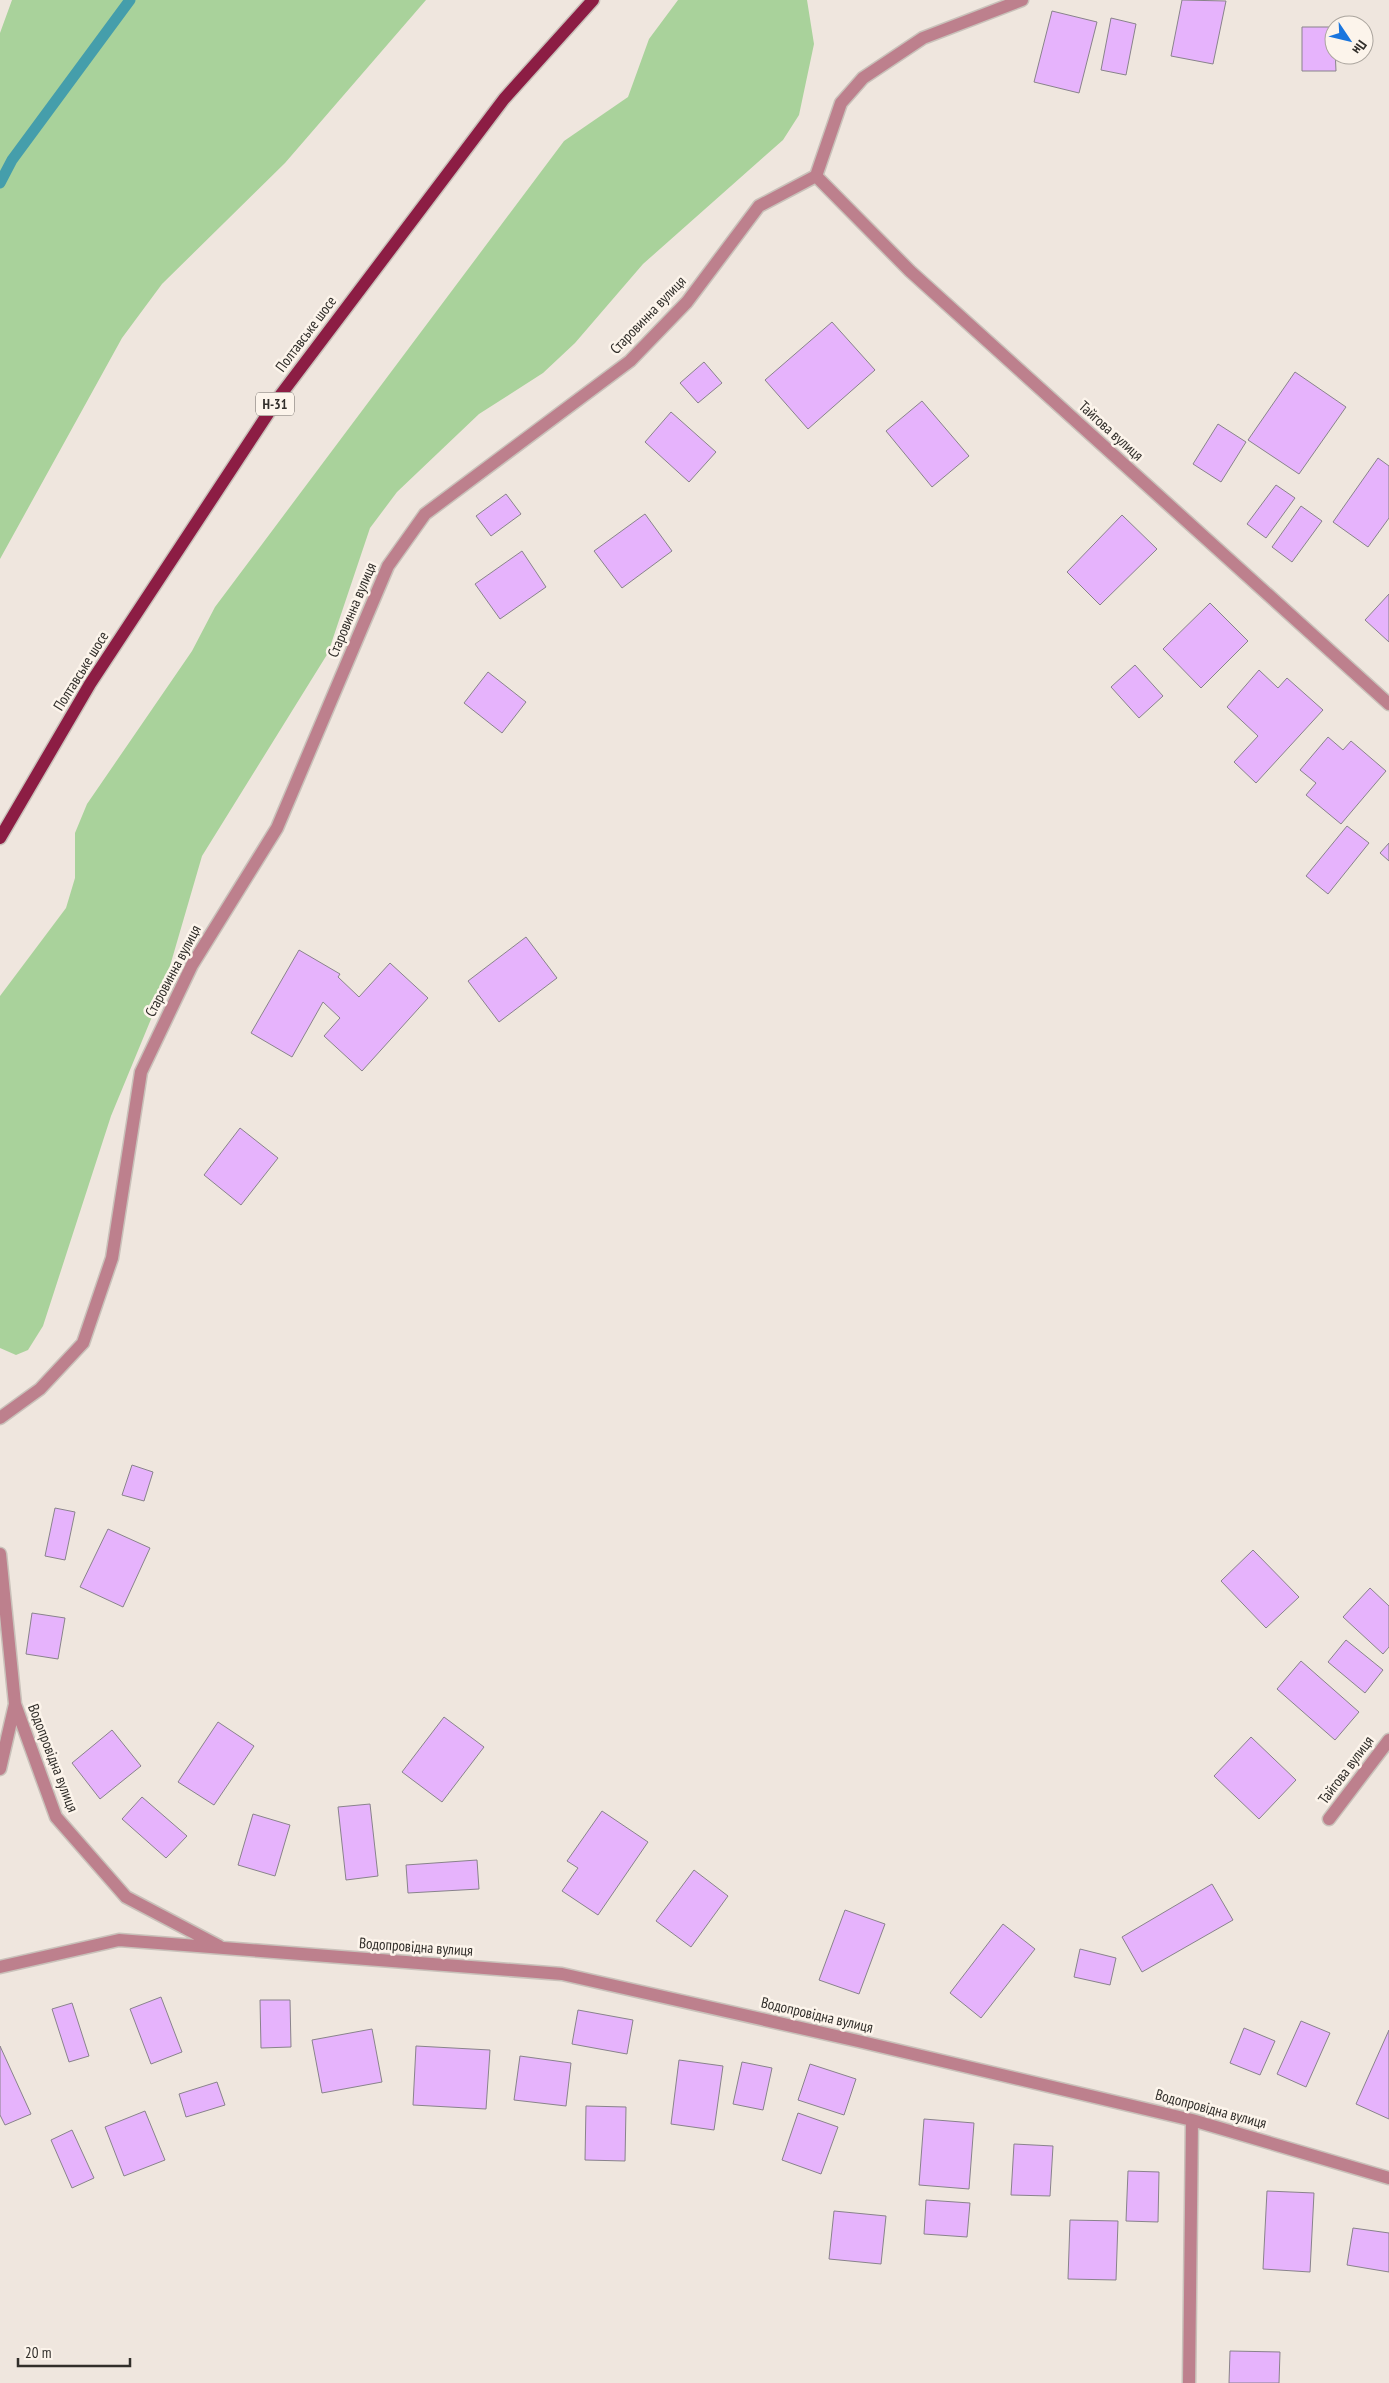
<svg xmlns="http://www.w3.org/2000/svg" width="1389" height="2383" font-family="'PT Sans Narrow',sans-serif">
<style>
.green{fill:#a9d29b}
.lines{fill:none;stroke-linecap:round;stroke-linejoin:round}
.stream{stroke:#459eab;stroke-width:11}
.building{fill:#e6b3fc;stroke:#89838b}
.minor-casing{stroke:#c9c1ba;stroke-width:15}
.major-casing{stroke:#c9c1ba;stroke-width:15}
.minor{stroke:#bd808d;stroke-width:12}
.major{stroke:#8c1d44;stroke-width:12}
.labels{text-anchor:middle;stroke-width:5;stroke-linejoin:round;paint-order:stroke}
.shield{fill:#fcf4eb;stroke:#6e6964;stroke-width:1}
.shield-label{font-size:14px;font-weight:bold;fill:#312e2a}
.street-label{font-size:15px;fill:#312e2a;stroke:#fcf4eb}
</style>
<rect width="100%" height="100%" fill="#efe6de"/>
<path class="green" d="M12,0H426L285,163L162,284L122,338L0,559V33Z
M678,0H807L814,44L799,115L783,140L643,264L575,343L543,373L479,414L397,492L370,528L328,653L202,856L163,990L111,1116L43,1326L28,1350L16,1355L0,1348V996L66,908L75,878V833L87,804L192,651L215,607L564,141L628,97L649,39Z"/>
<g class="lines">
<path class="stream" d="M0,183L12,160L130,0"/>
</g>
<path class="building" d="M1182,0L1226,1L1213,64L1171,56Z
M1052,11L1097,22L1079,93L1034,82Z
M1111,18L1136,24L1126,75L1101,70Z
M1302,27H1334L1336,71H1302Z
M832,322L875,370L808,429L765,380Z
M704,362L722,383L698,403L680,383Z
M1295,372L1346,407L1299,474L1248,440Z
M922,401L969,456L932,487L886,431Z
M671,412L716,452L689,482L645,442Z
M1218,424L1246,442L1221,482L1193,464Z
M1378,458L1389,466V518L1368,547L1333,522Z
M1276,485L1295,498L1266,538L1247,524Z
M506,494L521,514L491,536L476,516Z
M1301,506L1322,521L1292,562L1272,547Z
M645,514L672,551L622,588L594,551Z
M1122,515L1157,549L1100,605L1067,572Z
M522,551L546,587L500,619L475,584Z
M1389,594V642L1365,620Z
M1210,603L1248,641L1201,688L1163,649Z
M1135,665L1163,696L1139,718L1111,687Z
M1259,670L1278,688L1287,678L1323,710L1256,783L1234,762L1258,736L1227,707Z
M488,672L526,702L502,733L464,703Z
M1328,737L1343,750L1351,741L1386,771L1341,824L1306,795L1316,783L1300,770Z
M1347,826L1369,843L1328,894L1306,876Z
M1389,843V861L1380,853Z
M526,937L557,978L499,1022L468,981Z
M299,950L340,974L338,977L359,997L390,963L428,998L362,1071L324,1036L340,1018L323,1002L292,1057L251,1033Z
M240,1128L278,1158L241,1205L204,1175Z
M132,1465L153,1472L144,1501L122,1495Z
M55,1508L75,1512L65,1560L45,1556Z
M108,1529L150,1548L123,1607L80,1587Z
M1253,1550L1299,1597L1266,1628L1221,1581Z
M1370,1588L1389,1606V1647L1383,1654L1343,1617Z
M32,1613L65,1618L58,1659L26,1654Z
M1346,1640L1383,1670L1365,1693L1328,1662Z
M1301,1661L1359,1712L1335,1740L1277,1689Z
M444,1717L484,1747L442,1802L402,1772Z
M218,1722L254,1746L214,1805L178,1782Z
M112,1730L141,1766L100,1799L72,1763Z
M1251,1737L1296,1780L1259,1819L1214,1776Z
M142,1797L187,1836L166,1858L122,1819Z
M370,1804L378,1876L346,1880L338,1807Z
M602,1811L648,1842L598,1915L562,1891L578,1868L567,1861Z
M253,1814L290,1825L275,1876L238,1865Z
M477,1860L479,1889L408,1893L406,1865Z
M694,1870L728,1896L691,1947L656,1921Z
M1212,1884L1233,1920L1142,1972L1122,1937Z
M845,1910L885,1924L859,1994L819,1980Z
M1003,1924L1035,1949L981,2018L950,1993Z
M1080,1949L1116,1958L1110,1985L1074,1977Z
M161,1997L182,2052L151,2064L130,2009Z
M260,2000H290L291,2047L261,2048Z
M72,2003L89,2056L69,2062L52,2009Z
M578,2010L633,2020L627,2054L572,2044Z
M1301,2021L1330,2033L1306,2087L1277,2074Z
M1244,2028L1275,2041L1260,2075L1230,2063Z
M372,2029L382,2082L322,2093L312,2040Z
M1389,2030V2119L1356,2104Z
M0,2046L31,2114L5,2125L0,2115Z
M416,2046L490,2050L486,2109L413,2105Z
M520,2056L571,2063L566,2106L514,2100Z
M679,2060L723,2066L714,2130L671,2124Z
M742,2062L772,2068L763,2110L733,2104Z
M810,2064L856,2079L844,2115L798,2100Z
M217,2082L225,2105L186,2117L179,2094Z
M586,2106L626,2107L625,2161L585,2160Z
M145,2111L165,2160L124,2176L105,2127Z
M798,2113L838,2127L821,2174L782,2160Z
M924,2119L974,2123L969,2189L919,2185Z
M72,2130L94,2178L72,2188L51,2140Z
M1014,2144L1053,2146L1050,2196L1011,2195Z
M1128,2171L1159,2172L1158,2222L1126,2221Z
M1267,2191L1314,2193L1310,2272L1263,2269Z
M926,2200L970,2203L967,2237L924,2234Z
M834,2211L886,2216L881,2264L829,2259Z
M1070,2220L1118,2221L1116,2280L1068,2279Z
M1353,2228L1389,2233V2272L1347,2265Z
M1230,2351L1280,2352L1279,2383H1229Z"/>
<g class="lines">
<g class="minor-casing">
<path id="minor" d="M816,176L910,271L1389,704
M0,1418L40,1389L83,1343L112,1258L141,1072L192,965L277,828L388,566L425,514L630,361L687,302L759,206L816,176L841,103L863,78L923,38L1022,0
M0,1554L15,1704L0,1769
M15,1704L56,1817L126,1897L219,1946
M1329,1819L1389,1740
M0,1967L119,1940L562,1974L858,2041L1192,2120L1389,2178
M1189,2383L1192,2120"/>
</g>
<g class="major-casing">
<path id="major" d="M0,838L90,684L279,397L504,99L593,0"/>
</g>
<use href="#minor" class="minor"/>
<use href="#major" class="major"/>
</g>
<g class="labels">
<rect class="shield" x="256" y="392.5" width="38" height="23" rx="4"/>
<g class="shield-label">
<text x="275" y="409">Н-31</text>
</g>
<g class="street-label">
<text transform="translate(648 315) rotate(-46)" y="5">Старовинна вулиця</text>
<text transform="translate(306 334) rotate(-53)" y="5">Полтавське шосе</text>
<text transform="translate(1111 431) rotate(42)" y="5">Тайгова вулиця</text>
<text transform="translate(352 610) rotate(-67)" y="5">Старовинна вулиця</text>
<text transform="translate(81 671) rotate(-58)" y="5">Полтавське шосе</text>
<text transform="translate(173 971) rotate(-62)" y="5">Старовинна вулиця</text>
<text transform="translate(53 1758) rotate(69)" y="5">Водопровідна вулиця</text>
<text transform="translate(1346 1770) rotate(-53)" y="5">Тайгова вулиця</text>
<text transform="translate(416 1947) rotate(4)" y="5">Водопровідна вулиця</text>
<text transform="translate(817 2015) rotate(13)" y="5">Водопровідна вулиця</text>
<text transform="translate(1211 2109) rotate(15)" y="5">Водопровідна вулиця</text>
</g>
</g>
<g transform="translate(1349 40) rotate(125)"><circle r="24" fill="#fcf4eb" stroke="#aba59e"/>
<path d="M0-4L9 19L0 12L-9 19Z" fill="#1975de"/>
<text y="-8" font-size="14" font-weight="bold" text-anchor="middle" fill="#312e2a">Пн</text>
</g>
<path d="M18 2358v8h112v-8" fill="none" stroke="#312e2a" stroke-width="2.5"/>
<text x="25" y="2358" font-size="15" fill="#312e2a" stroke="#fcf4eb" stroke-width="4" paint-order="stroke">20 m</text>
</svg>
